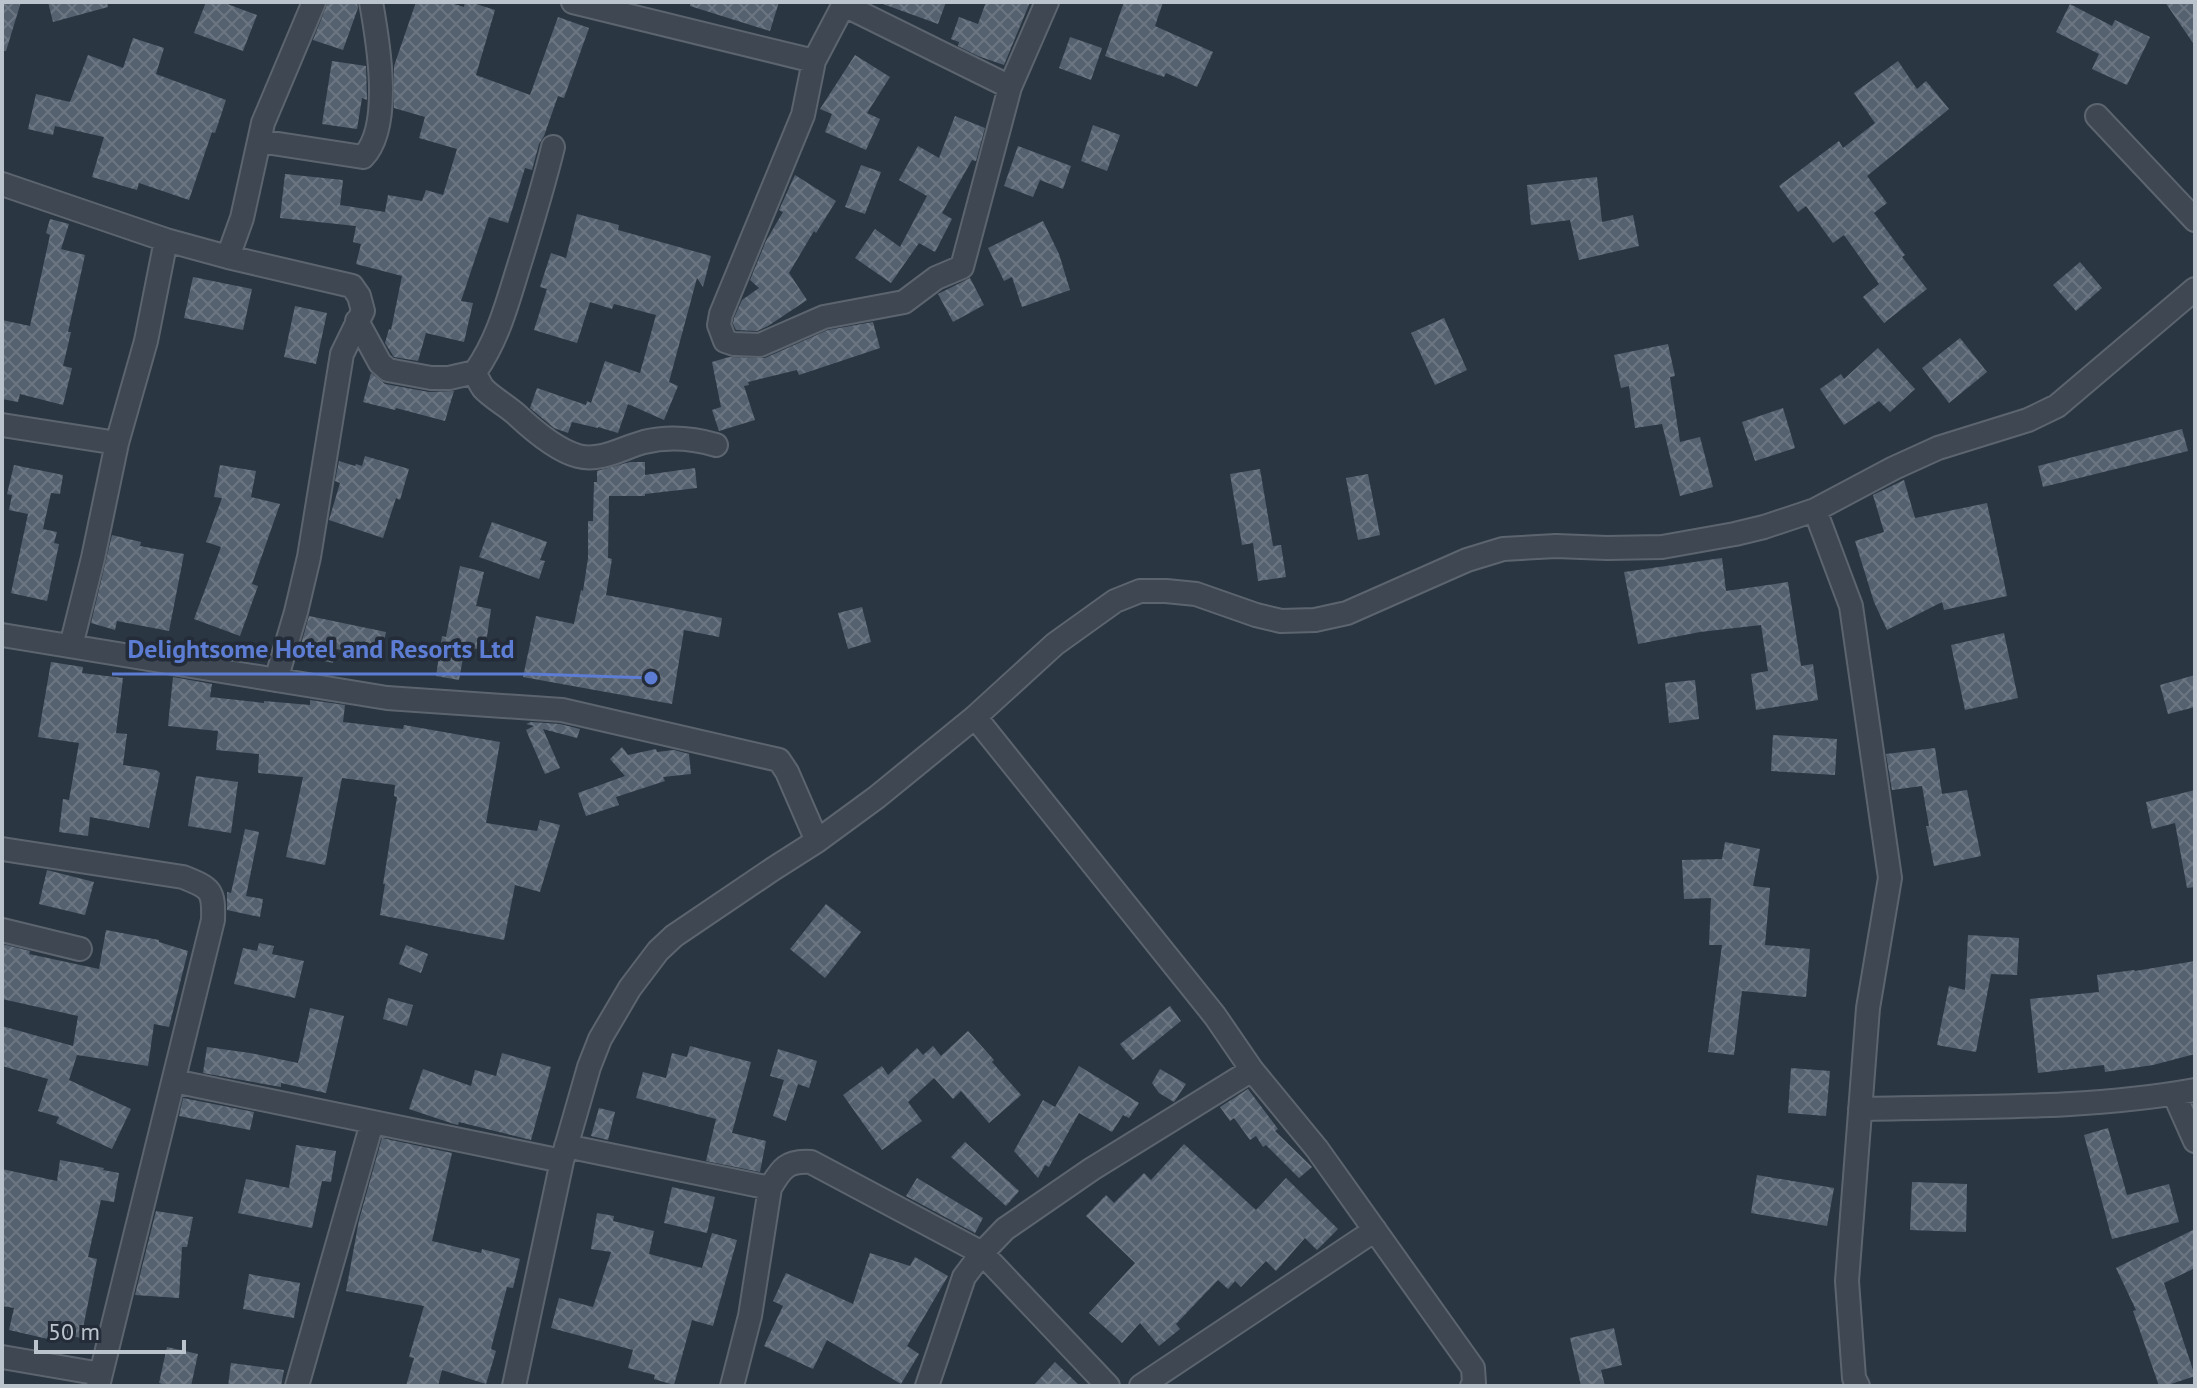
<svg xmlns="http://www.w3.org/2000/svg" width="2197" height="1388" font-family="'PT Sans',sans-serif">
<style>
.building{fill:url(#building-cross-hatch)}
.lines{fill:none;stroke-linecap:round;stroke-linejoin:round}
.minor-casing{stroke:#5c656f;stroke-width:26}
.minor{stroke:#3e4752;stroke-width:22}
.leader{fill:none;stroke:#5c7dd3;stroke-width:3}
.callout-dot{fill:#5c7dd3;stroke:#232c38;stroke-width:3}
.callout-label{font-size:26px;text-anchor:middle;font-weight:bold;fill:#5c7dd3;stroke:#232c38;stroke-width:7;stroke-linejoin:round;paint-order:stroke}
</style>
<defs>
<pattern id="building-cross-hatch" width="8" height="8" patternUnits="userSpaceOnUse" patternTransform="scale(2)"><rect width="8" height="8" fill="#55616f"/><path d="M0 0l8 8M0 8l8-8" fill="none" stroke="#6c7682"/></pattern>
</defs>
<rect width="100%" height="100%" fill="#2a3642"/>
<path class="building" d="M2,2H21L6,51H2Z
M48,2H107L108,7L53,22Z
M206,2H222L257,15L243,51L194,33Z
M328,2H357L358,8L343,50L313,40Z
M416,2H448L464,7L465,2H470L495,10L476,75L530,95L558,17L589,28L564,98L558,96L544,136L539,144L532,170L525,168L508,223L489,217L461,301L473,303L464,342L426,333L418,361L394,357L385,343L389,329L391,330L402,276L356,264L361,244L353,242L356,226L280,218L285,174L343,180L340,205L385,212L388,195L422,201L426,190L443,195L457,149L419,138L425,117L394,108V66Z
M690,2H779L770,31L690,6Z
M883,2H946L938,24L883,4Z
M986,2H1030L1004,65L978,56L958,46L959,42L951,39L959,17L978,24Z
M1124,2H1163L1155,26L1213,52L1197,87L1166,73L1164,77L1105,56Z
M2165,2H2195V46Z
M2070,4L2112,26L2115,20L2150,37L2127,85L2092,69L2099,54L2056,32Z
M1070,37L1102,48L1091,80L1059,68Z
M133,38L164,48L156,74L226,100L215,133L212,132L189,200L139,183L137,190L92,177L104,137L55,126L53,135L28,129L36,94L70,102L88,55L123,68Z
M855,55L890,77L867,113L880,119L866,150L825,132L832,114L820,109Z
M332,61L366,66L367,100L362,98L357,129L322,124Z
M1898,61L1917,89L1926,81L1949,109L1867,176L1887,203L1874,213L1905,255L1902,257L1927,289L1884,323L1863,297L1879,284L1844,235L1833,243L1806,206L1798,212L1779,186L1839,141L1843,148L1875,123L1854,93Z
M955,116L985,128L976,161L972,160L942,213L952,219L935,252L919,243L891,283L855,258L875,229L900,247L927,196L899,180L918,146L939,158Z
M1093,125L1120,135L1107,171L1081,161Z
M1018,146L1071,166L1063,189L1040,180L1033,197L1004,186Z
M861,165L881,172L865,214L845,207Z
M795,175L836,201L816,233L814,231L789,273L807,300L768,326L757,331L736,330L733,324L734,318L742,300L759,288L750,280L766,241L783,212L779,210Z
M1597,177L1602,222L1633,215L1639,246L1579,260L1570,220L1531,225L1527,185Z
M577,214L619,225L618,230L711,256L703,287L697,278L669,382L678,386L664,420L628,404L618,433L598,427V428L572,422L568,433L554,428L530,408L537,388L586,405L587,401L591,403L605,361L640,373L656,315L614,304L612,309L590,302L577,343L534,330L547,289L540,287L551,253L566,258Z
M50,219L69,224L61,249L85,255L68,332H71L63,366L72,368L63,405L20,394L18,402L2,399V320L30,326L50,235L46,233Z
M1043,221L1059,254L1070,290L1022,307L1012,277L1004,281L988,248Z
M2080,262L2102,288L2076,311L2053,285Z
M193,277L252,289L243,330L184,318Z
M970,278L984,305L953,322L938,294Z
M295,306L327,313L316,364L284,357Z
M1444,318L1467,370L1435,385L1411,333Z
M873,322L880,348L799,375L797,370L748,382L749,385L744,386L755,420L719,431L712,410L721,407L712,362L729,357L765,358L828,330Z
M1960,338L1987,372L1949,403L1922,368Z
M1668,344L1675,376L1670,377L1680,442L1700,437L1713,487L1680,496L1662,424L1635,428L1629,386L1621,388L1614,355Z
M1878,348L1915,389L1890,412L1879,401L1844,425L1820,389L1841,374L1844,379Z
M371,373L385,384L429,392L454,391L445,421L396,408L395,410L363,402Z
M1783,408L1795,448L1755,461L1742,422Z
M2182,429L2188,451L2043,487L2038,466Z
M365,456L409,469L400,500L396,498L383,538L329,520L340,483L335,481L339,461L355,466L356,464L362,466Z
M630,462H645V475L695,468L697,488L645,494V496H609L608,558L612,559L606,595L722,618L719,637L684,630L672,704L523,677L536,616L574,624L581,590L583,591L588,558V521H593L594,482H597V471Z
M14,465L63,475L60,494L51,493L43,529L57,532L54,543L59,544L47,601L11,593L28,514L9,510L12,495L7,494Z
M220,465L256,471L251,497L280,504L252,584L258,586L240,636L194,619L221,547L206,542L222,498L214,497Z
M1260,469L1273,546L1281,545L1286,577L1258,581L1253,543L1242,545L1230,474Z
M1368,474L1380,535L1358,540L1346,478Z
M1904,480L1915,518L1987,503L2007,596L1944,610L1942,602L1887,630L1874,602L1855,541L1884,532L1873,495Z
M492,522L547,542L540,560L545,561L539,579L479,557Z
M112,535L141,542L140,546L184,554L169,631L117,621L115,630L91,623Z
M1722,558L1726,591L1788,582L1801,666L1813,664L1818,700L1756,710L1751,674L1768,671L1761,625L1700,632L1638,644L1624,572Z
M460,566L484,572L476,606L491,609L485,650L465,647L459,680L436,676L442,636L446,637Z
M862,607L871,642L848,649L838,613Z
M309,616L386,632L381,657L336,649L333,663L298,655Z
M2004,633L2018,698L1965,710L1951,645Z
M51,662L83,667L82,673L123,678L116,733L127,734L123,765L156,770L160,773L149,828L90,817L88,836L59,832L63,799L69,800L79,743L38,737Z
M2195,675V707L2168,714L2160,685Z
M173,677L212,684L210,697L264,703V701L310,705V700L345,705L343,722L403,729L404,725L500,742L486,823L537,831L540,820L560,825L540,892L515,885L504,940L380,915L385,884H383L397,797L394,796L395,785L342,778L325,865L286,857L303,777L258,773L259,754L216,750L218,731L168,726Z
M1695,680L1699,719L1669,723L1665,683Z
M531,722L560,724L580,729L577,738L543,729L560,768L545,774L526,730L534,726L526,724Z
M1773,735L1837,739L1835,775L1771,771Z
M622,747L628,755L656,749L657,752L674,750L689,754L691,774L663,777L665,781L616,797L619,805L586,816L578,793L625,776L610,759Z
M1935,748L1942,794L1967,790L1981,856L1934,866L1926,826H1929L1922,786L1892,790L1886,754Z
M196,776L238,782L231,833L188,826Z
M2195,790V887L2187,888L2175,823L2152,829L2146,802Z
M245,829L259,832L246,896L263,899L260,917L227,910V892L231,893Z
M1725,842L1760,849L1753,886L1770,888L1765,945L1810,949L1806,997L1742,991L1734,1055L1708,1052L1722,945H1709L1711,898L1684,899L1682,860L1722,859Z
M47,870L94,882L85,915L39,904Z
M826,904L861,932L825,978L790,949Z
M106,930L159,940V942L188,951L169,1027L154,1024L148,1066L77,1055L69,1080L131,1109L112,1149L56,1123L59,1117L38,1111L48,1079L2,1066V1026L73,1046L78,1016L2,999V944L30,951L29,954L99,969Z
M1968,935L2019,938L2017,975L1991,974L1976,1052L1937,1045L1949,986L1965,990Z
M259,943L274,946L272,954L304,961L295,998L234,984L243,948L257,951Z
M406,945L428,954L421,973L399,964Z
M2195,961V1054L2153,1065L2105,1072L2104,1065L2038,1073L2030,999L2099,992L2097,975L2134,970L2135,971Z
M388,998L413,1005L407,1026L383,1019Z
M1170,1006L1181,1021L1133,1060L1120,1044Z
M310,1008L344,1016L326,1093L281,1083V1087L203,1073L207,1047L250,1053L298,1063Z
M968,1031L994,1060L992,1062L1021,1095L989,1123L961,1091L953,1099L934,1078L908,1102L922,1121L882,1150L843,1095L882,1066L888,1075L917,1048L923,1055L933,1046L941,1056Z
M690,1046L751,1062L732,1133L766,1141L760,1172L706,1161L716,1119L636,1098L643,1072L666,1078L672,1053L687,1057Z
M778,1049L817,1061L809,1088L798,1084L786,1121L773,1116L784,1080L770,1076Z
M502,1053L551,1067L531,1140L459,1122L458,1125L454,1124L409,1109L423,1069L471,1086L475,1070L496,1076Z
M1079,1066L1139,1103L1129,1118L1123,1115L1112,1132L1079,1113L1049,1167L1045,1165L1038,1178L1014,1151L1043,1100L1055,1107Z
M1791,1068L1830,1071L1826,1116L1788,1113Z
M1160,1069L1186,1084L1174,1102L1159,1093L1152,1083Z
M1248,1089L1278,1129L1275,1131L1312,1167L1299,1178L1266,1145L1263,1147L1256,1136L1250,1140L1234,1118L1230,1121L1220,1107Z
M183,1098L254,1112L250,1130L179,1116Z
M599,1108L615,1112L608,1140L591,1136Z
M2108,1128L2127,1195L2169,1184L2179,1222L2112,1239L2084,1135Z
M382,1138L452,1153L432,1241L481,1253L482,1249L520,1259L513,1288L507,1287L491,1349L496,1351L486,1384L442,1370L438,1386H406L414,1358L409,1357L424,1306L346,1291L359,1220Z
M965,1142L1019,1191L1006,1206L951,1157Z
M1184,1144L1256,1210L1286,1178L1338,1229L1317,1250L1305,1238L1276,1271L1266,1261L1241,1287L1235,1281L1228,1289L1218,1280L1176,1324L1180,1329L1159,1346L1140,1323L1122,1343L1089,1313L1135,1263L1086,1216L1106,1195L1114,1203L1144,1173L1151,1180Z
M296,1145L336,1151L331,1182L322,1181L312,1228L238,1213L246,1179L289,1188Z
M60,1160L104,1168L103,1170L119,1173L114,1202L101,1200L88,1257L97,1259L81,1338L50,1332L48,1339L9,1330L14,1308L2,1306V1169L57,1181Z
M1757,1175L1834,1188L1827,1226L1751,1213Z
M917,1178L983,1218L975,1233L906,1196Z
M1912,1182L1967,1184L1966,1232L1910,1230Z
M672,1187L715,1197L707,1233L664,1223Z
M156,1211L193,1217L187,1247H182L179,1298L135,1295Z
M597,1213L614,1216L613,1221L654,1231L649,1254L702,1268L712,1233L737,1240L713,1326L692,1320L674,1385L654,1379L655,1375L628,1368L633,1350L551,1328L559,1298L593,1307L611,1252L591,1249Z
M2195,1229V1268L2164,1283L2195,1376L2165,1386H2159L2133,1311L2136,1310L2116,1268Z
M870,1253L910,1266L915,1257L948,1276L907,1346L919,1354L901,1384L827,1340L813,1369L764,1346L783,1306L773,1301L786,1273L853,1304Z
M249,1274L300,1283L294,1318L243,1309Z
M1614,1328L1622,1365L1601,1370L1605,1386H1581L1570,1338Z
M167,1347L198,1354L191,1386H170L159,1383Z
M1055,1362L1080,1386H1033Z
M231,1363L284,1370L281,1386H228Z"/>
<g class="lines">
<g class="minor-casing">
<path id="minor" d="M573,2L814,61
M845,2L814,61L803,115L721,314L719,325L725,341L734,344L760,345L824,317L904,302L936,278L962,267L1010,87L1047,2
M844,5L1010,87
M2097,116L2195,220
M259,141L363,157C393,127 378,41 371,2
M2,184L166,240L228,257L352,286L359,296L363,311L342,354L309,557L296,612L276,680
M228,257L242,218L263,123L314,2
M357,321L380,363L388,370L431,378H449L475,372C500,337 509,296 522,256C533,220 544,184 553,147
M475,372C477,377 480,384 483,388C491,397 507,406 517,415C533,430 556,450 578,456C601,462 622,448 644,442C669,436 692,438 716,445
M2,425L117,443
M1815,510L1851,606L1890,878L1868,1008L1847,1281L1854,1378L1858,1386
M2,635L387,698L562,710L779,760L787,772L817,841
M71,646L93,558L117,443L146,341L166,240
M975,717L1215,1016L1252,1070L1317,1149L1473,1368L1474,1383L1472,1386
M2,849L183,877C211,888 214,890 213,920L98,1386
M2,930L80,949
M174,1081L562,1161
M2174,1094L2195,1141
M1860,1109C1971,1106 2085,1110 2195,1090
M566,1146L770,1188L750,1316L732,1386
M770,1188C781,1169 787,1160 811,1162L982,1253L1108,1386
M2,1357L101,1374
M297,1386L372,1123
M514,1386L562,1161L589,1067L600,1039L630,988L658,951L674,936L773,869L817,841L877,797L975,717L1055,644L1115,601L1140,591H1166L1196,594L1256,615L1281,621L1315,620L1347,613L1467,560L1503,549L1556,546L1607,548L1662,547L1735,534L1764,527L1815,510L1894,468L1938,448L2028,420L2057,406L2195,289
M927,1386L964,1277L982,1253L1005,1229L1092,1169L1252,1070
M1141,1386L1375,1230"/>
</g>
<use href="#minor" class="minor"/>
</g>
<path class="leader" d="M651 678L531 674H112"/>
<circle class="callout-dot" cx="651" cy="678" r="8"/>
<g class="callout-label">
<text x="321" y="658">Delightsome Hotel and Resorts Ltd</text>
</g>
<rect width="2197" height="1388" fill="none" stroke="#bbc3cc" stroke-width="8"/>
<path d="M36 1340v12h148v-12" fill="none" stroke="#bbc3cc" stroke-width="4"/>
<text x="48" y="1340" font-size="24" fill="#bbc3cc" stroke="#232c38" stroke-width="6" paint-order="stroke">50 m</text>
</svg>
